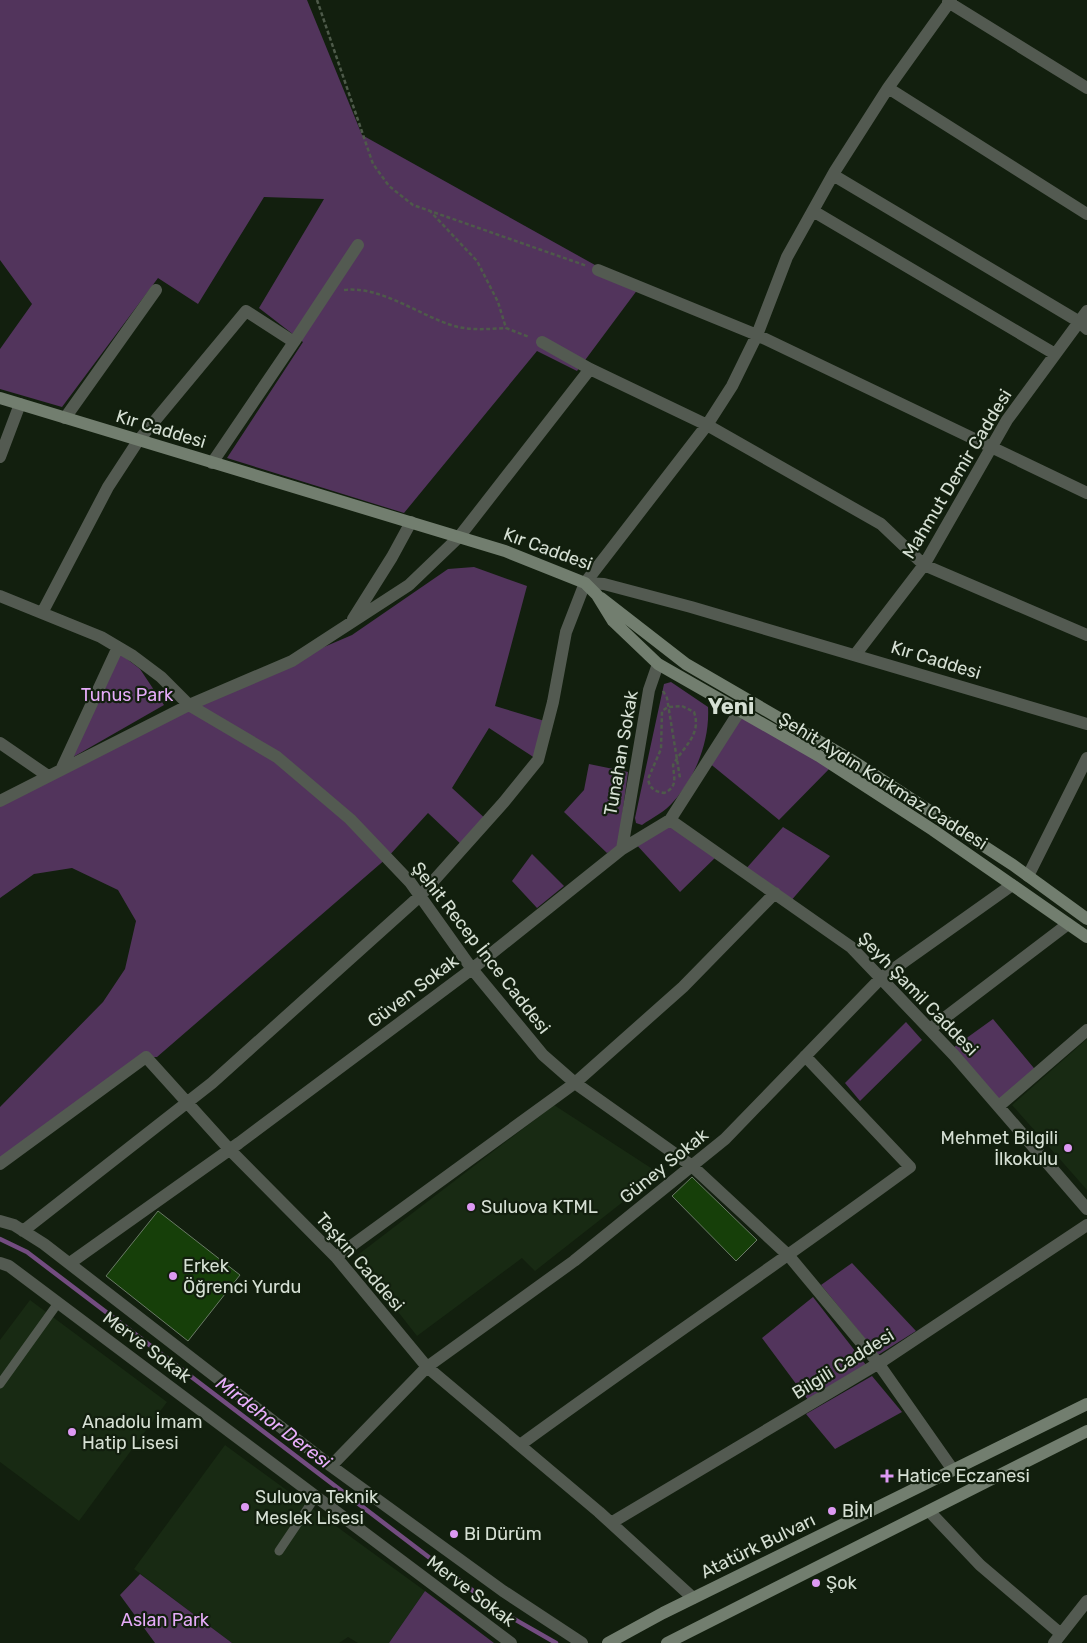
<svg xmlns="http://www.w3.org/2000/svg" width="1087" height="1643" font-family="Rubik,sans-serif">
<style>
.built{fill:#182a13}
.green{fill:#52345c}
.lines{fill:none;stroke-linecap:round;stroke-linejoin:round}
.stream{stroke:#734c80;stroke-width:4.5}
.building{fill:#163f09;stroke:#6a7b66}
.path{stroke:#4e5a4a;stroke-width:2.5;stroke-dasharray:4 2.5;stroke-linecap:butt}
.service{stroke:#535a51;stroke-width:9}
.minor{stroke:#535a51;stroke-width:12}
.tertiary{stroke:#535a51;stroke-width:12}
.secondary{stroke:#727e6f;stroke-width:12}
.poi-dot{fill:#dd99f3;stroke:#121f0e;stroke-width:2}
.labels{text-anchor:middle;stroke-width:4.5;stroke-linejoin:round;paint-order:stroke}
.street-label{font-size:18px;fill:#d6e0d4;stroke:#121f0e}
.park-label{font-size:18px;fill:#e5abf8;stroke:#121f0e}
.poi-label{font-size:18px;fill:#d6e0d4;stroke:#121f0e;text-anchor:start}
.water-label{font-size:19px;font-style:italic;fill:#e8aefb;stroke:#121f0e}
.district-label{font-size:22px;font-weight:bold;fill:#d6e0d4;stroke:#121f0e}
</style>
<rect width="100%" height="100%" fill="#121f0e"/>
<path class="built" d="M1087,1039V1190L1012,1105Z
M554,1105L651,1168L652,1179L535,1271L522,1258L417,1336L355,1257Z
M30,1300L167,1402L79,1521L0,1462V1340Z
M225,1445L425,1591L389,1643H358L348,1637L339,1643H232L134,1569Z"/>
<path class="green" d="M0,0H307L362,135L638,289L577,371L537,351L404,513L227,458L303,342L259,308L324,199L264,197L198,304L158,278L62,407L0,389V349L32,304L0,260Z
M474,567L527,586L495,706L548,722L538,760L489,728L452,788L488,821L464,847L428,813L387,858L157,1057H145L0,1164V1107L103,1002L125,969L136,921L118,890L72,868L34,874L0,898V800L189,705L352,635L448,569Z
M118,652L140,669L164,705L68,760Z
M671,682L708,707C710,740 696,777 673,802C666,811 652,818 642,825L636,823L635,818L664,684Z
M739,712L833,765L779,820L708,762Z
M589,764L628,772L618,847L607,853L564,812L584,790Z
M670,820L719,854L680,892L634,842Z
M783,827L830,856L789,903L744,871Z
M532,854L564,886L537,908L512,881Z
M993,1019L1038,1073L999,1106L950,1050Z
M906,1022L922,1040L860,1101L845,1083Z
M852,1263L916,1331L878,1355L821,1285Z
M813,1297L866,1365L808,1400L762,1338Z
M872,1376L902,1412L835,1449L806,1414Z
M140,1574L232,1643H155L120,1595Z
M425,1591L494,1643H389Z"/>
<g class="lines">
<path class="stream" d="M0,1239L27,1252L472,1590L488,1604L556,1643"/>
</g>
<path class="building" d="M692,1177L757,1240L736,1261L672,1196Z
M158,1211L240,1275L188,1341L106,1276Z"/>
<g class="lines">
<path class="path" d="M317,0L373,164L389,186L413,205L587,266
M429,210L477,261L498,302L506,328L529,337
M344,290C381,286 417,314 451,325C470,331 487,329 506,328
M663,691L667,698L680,778
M682,706L694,712C702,735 683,747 673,765C674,778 678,787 664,793C654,791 650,789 648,779L661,749L662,711L668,707Z"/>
<path class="service" d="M0,1384L58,1303
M279,1551L316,1496"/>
<path class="minor" d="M948,2L1087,88
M888,88L1087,214
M833,175L1078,321L1087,329
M813,211L1055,354
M598,270L757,335L1087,493
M294,342L358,245
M542,342L590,369L707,425L881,524L924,565L1087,635
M65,418L156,290
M0,457L20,404
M0,596L101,637L133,656L161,677L189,705L277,757L350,819L410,882L472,969L543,1055L575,1083L692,1166L789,1256L878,1363L953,1470
M42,613L108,487L138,441L246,311L294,342L212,463
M353,619L392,557L411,522
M855,655L924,565L1007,420L1087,311
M0,743L48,776
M61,770L118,647
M0,801L189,705L292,661L409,585L459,537L590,369
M670,820L851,947L954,1055L1087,1209
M622,849L649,690L658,664
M1028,876L1087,758
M930,1029L1068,924
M999,1106L1087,1030
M0,1164L146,1057L230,1150L336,1257L427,1367L599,1512L693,1598
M0,1221L14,1225L44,1244L331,1466L503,1591L582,1643
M23,1231L212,1083L420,896L504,802L538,760L553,702L566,632L585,583L707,425L732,386L757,335L787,257L835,171L888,88L951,0
M336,1257L575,1083L683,987L775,893
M0,1263L9,1266L511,1643
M70,1263L239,1143L472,969L622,849L670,820L739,712
M520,1445C649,1351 781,1262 910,1167L805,1056
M331,1466L427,1367L574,1261L725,1139L881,978L1012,885
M929,1511L980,1565L1061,1634
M611,1523L884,1360L1087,1225
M1054,1643L1087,1601"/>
<path class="tertiary" d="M585,583L604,584L691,607L1087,724"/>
<path class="secondary" d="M0,398L505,551L585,583L597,595L613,621L658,664L819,756L933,830L1087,937
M601,598L686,664L853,761L1013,865L1087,919
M608,1643L663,1613L1087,1404
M667,1643L1087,1431"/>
</g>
<g class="poi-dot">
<circle cx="1068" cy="1148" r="5"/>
<circle cx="471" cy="1207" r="5"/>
<circle cx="173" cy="1276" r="5"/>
<circle cx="72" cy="1432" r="5"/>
<path d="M884.5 1468.5h5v5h5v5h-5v5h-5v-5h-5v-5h5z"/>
<circle cx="245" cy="1507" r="5"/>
<circle cx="832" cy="1511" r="5"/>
<circle cx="454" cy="1534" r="5"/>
<circle cx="816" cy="1583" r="5"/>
</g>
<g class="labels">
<g class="street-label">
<text transform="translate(161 429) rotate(17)" y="6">Kır Caddesi</text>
<text transform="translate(957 474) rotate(-59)" y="6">Mahmut Demir Caddesi</text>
<text transform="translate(548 549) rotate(20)" y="6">Kır Caddesi</text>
<text transform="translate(936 660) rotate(17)" y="6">Kır Caddesi</text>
<text transform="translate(621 753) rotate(-80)" y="6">Tunahan Sokak</text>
<text transform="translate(883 781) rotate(32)" y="6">Şehit Aydın Korkmaz Caddesi</text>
<text transform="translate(481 948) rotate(52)" y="6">Şehit Recep İnce Caddesi</text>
<text transform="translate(413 991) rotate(-37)" y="6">Güven Sokak</text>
<text transform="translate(918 994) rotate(46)" y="6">Şeyh Şamil Caddesi</text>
<text transform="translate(664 1166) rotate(-39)" y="6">Güney Sokak</text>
<text transform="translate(360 1262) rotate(49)" y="6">Taşkın Caddesi</text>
<text transform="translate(147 1347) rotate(37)" y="6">Merve Sokak</text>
<text transform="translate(843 1364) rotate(-32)" y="6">Bilgili Caddesi</text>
<text transform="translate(758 1546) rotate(-26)" y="6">Atatürk Bulvarı</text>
<text transform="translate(471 1591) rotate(37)" y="6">Merve Sokak</text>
</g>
<g class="park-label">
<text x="127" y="701">Tunus Park</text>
<text x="165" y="1626">Aslan Park</text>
</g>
<g class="poi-label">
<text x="1058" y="1144" text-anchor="end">Mehmet Bilgili<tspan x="1058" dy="21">İlkokulu</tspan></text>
<text x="481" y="1213">Suluova KTML</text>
<text x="183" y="1272">Erkek<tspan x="183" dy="21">Öğrenci Yurdu</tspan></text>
<text x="82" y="1428">Anadolu İmam<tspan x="82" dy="21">Hatip Lisesi</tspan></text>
<text x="897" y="1482">Hatice Eczanesi</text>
<text x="255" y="1503">Suluova Teknik<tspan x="255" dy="21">Meslek Lisesi</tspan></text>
<text x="842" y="1517">BİM</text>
<text x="464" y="1540">Bi Dürüm</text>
<text x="826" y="1589">Şok</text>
</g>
<g class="water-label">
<text transform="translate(274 1422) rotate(37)" y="7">Mirdehor Deresi</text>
</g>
<g class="district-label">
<text x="731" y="714">Yeni</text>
</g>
</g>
</svg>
